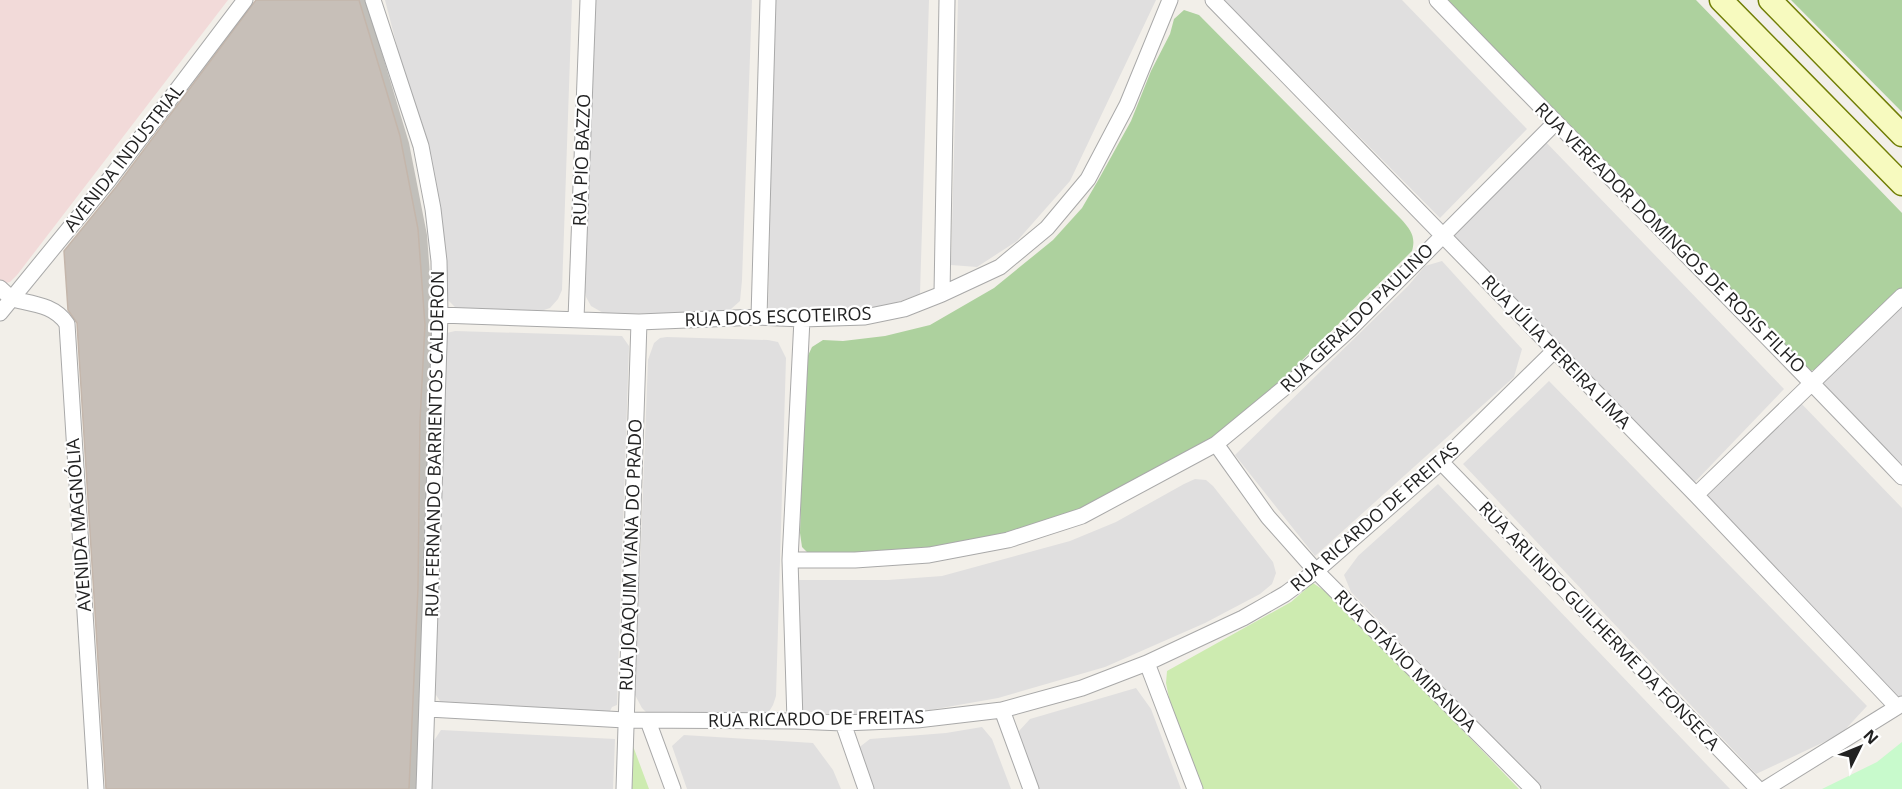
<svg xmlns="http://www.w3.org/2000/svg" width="1902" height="789" font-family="'Open Sans',sans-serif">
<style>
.residential{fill:#e0dfdf}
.commercial{fill:#f2dad9}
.grass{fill:#cdebb0}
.forest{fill:#add19e}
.park{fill:#c8facc}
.shadow{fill:#0003}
.building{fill:#c7bfb8;stroke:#c4b6ab;stroke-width:1.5}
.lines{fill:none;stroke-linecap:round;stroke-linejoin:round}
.street-casing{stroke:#a9a9a9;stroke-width:17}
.secondary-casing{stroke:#707d05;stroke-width:25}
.street{stroke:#fff;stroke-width:15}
.secondary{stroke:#f7fabf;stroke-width:22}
.labels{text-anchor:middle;stroke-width:4.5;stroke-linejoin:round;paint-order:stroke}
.street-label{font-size:18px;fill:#222;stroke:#fff}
</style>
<rect width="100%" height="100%" fill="#f2efe9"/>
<path class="residential" d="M385,0H572L562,290L558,299L550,308L541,311L529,312L456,308L446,298L423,147Z
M595,0H752L742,280L740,301L731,309L719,313L605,314L591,306L586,297L584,285Z
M775,0H929L920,294L861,315L768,310Z
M958,0H1156L1070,181L1017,241L977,267L951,265Z
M1224,0H1402L1527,129L1440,218Z
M1541,137L1784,389L1692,485L1442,235Z
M1442,261L1522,349L1514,377L1315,556L1235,455L1408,286L1425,266Z
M1902,296V477L1813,383Z
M455,331L622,336L629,346L617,705L612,707L608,715L442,704L436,695V573L444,342L447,333Z
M667,337L768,340L778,342L786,358L776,696L773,705L767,715H649L642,708L635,695L648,360L654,343L660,338Z
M1549,381L1867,706L1841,734L1756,774L1463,464Z
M1797,399L1902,508V704L1696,495Z
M1195,479L1206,480L1213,486L1273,562L1276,573L1272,584L1260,594L1205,623L1105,667L998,698L930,710L859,716L800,711L797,580H888L942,576L1070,541L1116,522L1184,484Z
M1438,484L1730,789H1543L1351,592L1344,575L1358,556Z
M1136,688L1151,709L1181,789H1036L1019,743V731L1030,719Z
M982,727L992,739L1011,789H872L857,749L870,739L946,733Z
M441,730L615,739L613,789H428L431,745Z
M684,735L813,743L833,770L841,789H687L672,746Z"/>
<path class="commercial" d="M0,0H228L17,275L10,282L2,284L0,281Z"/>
<path class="grass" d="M1313,583L1338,600L1519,789H1199L1169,698L1166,683L1167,671L1291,602Z
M633,746L649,789H632Z"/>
<path class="forest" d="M1434,0H1696L1902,213V289L1816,369L1808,372Z
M1791,0H1902V112Z
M1184,10L1199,15L1401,219C1411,230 1416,237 1412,251L1261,401L1211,440L1080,514L929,554L808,553L802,547L800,533L805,362L812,347L823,340L843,341L885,336L930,325L994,288L1053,240L1082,208L1100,177L1131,121L1151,71L1170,34L1174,19Z"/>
<path class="park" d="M1902,742V789H1822L1877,762Z"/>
<path class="shadow" d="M258,0H366L409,143L427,235L434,331L429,427L426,594L419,789H107Z"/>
<path class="building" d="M256,0H359L400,136L418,229L425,325L420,421L418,588L409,789H106L77,323L68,310L64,251L116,187Z"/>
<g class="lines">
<g class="street-casing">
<path id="street" d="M373,0L421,146L433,209L439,261L440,315L424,789
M1213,0L1696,495L1897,707
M1437,0C1591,160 1749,316 1902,477
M0,288L12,299
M942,294L947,0
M12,299C33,304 55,305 67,324L96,789
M0,313L108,181L245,0
M440,315L639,322L759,317L802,319L865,317L904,309L942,294L1000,267L1047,228L1088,179L1127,105L1170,0
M759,317L768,0
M576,319L588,0
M1216,444L1268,517L1316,571L1533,789
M1441,462L1758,789
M1696,495L1902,296
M790,560H855L929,555L1008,540L1082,516L1216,444L1295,379L1349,330L1555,123
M1147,663L1195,789
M428,709L625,720L795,721L843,723L917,720L1002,710L1082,688L1147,663L1243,618L1285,594L1316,571L1441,462L1554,351
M1002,710L1031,789
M648,721L673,789
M795,721L790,560L802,319
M843,723L866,789
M624,789L639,322
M1765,789L1902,704"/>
</g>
<g class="secondary-casing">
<path id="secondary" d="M1721,0L1902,184
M1770,0L1902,135"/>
</g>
<use href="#street" class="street"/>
<use href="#secondary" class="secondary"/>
</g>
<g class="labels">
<g class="street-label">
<text transform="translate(124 158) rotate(-52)" y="6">AVENIDA INDUSTRIAL</text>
<text transform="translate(582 160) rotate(-88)" y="6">RUA PIO BAZZO</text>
<text transform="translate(1670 238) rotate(45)" y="6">RUA VEREADOR DOMINGOS DE ROSIS FILHO</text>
<text transform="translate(778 317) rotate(-2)" y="6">RUA DOS ESCOTEIROS</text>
<text transform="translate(1357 318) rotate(-44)" y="6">RUA GERALDO PAULINO</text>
<text transform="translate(1556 352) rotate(46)" y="6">RUA JÚLIA PEREIRA LIMA</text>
<text transform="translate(435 444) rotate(-89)" y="6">RUA FERNANDO BARRIENTOS CALDERON</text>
<text transform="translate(1375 517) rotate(-41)" y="6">RUA RICARDO DE FREITAS</text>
<text transform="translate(79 525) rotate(-94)" y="6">AVENIDA MAGNÓLIA</text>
<text transform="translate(631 555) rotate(-88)" y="6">RUA JOAQUIM VIANA DO PRADO</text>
<text transform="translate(1599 626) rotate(46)" y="6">RUA ARLINDO GUILHERME DA FONSECA</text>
<text transform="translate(1405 661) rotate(45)" y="6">RUA OTÁVIO MIRANDA</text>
<text transform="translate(816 719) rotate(-1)" y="6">RUA RICARDO DE FREITAS</text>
</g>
</g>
<g transform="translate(1860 747) rotate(47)" stroke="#ffffff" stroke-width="4.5" paint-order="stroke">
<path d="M0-4.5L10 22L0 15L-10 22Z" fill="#222222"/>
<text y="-9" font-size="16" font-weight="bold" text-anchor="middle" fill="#222222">N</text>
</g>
</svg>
